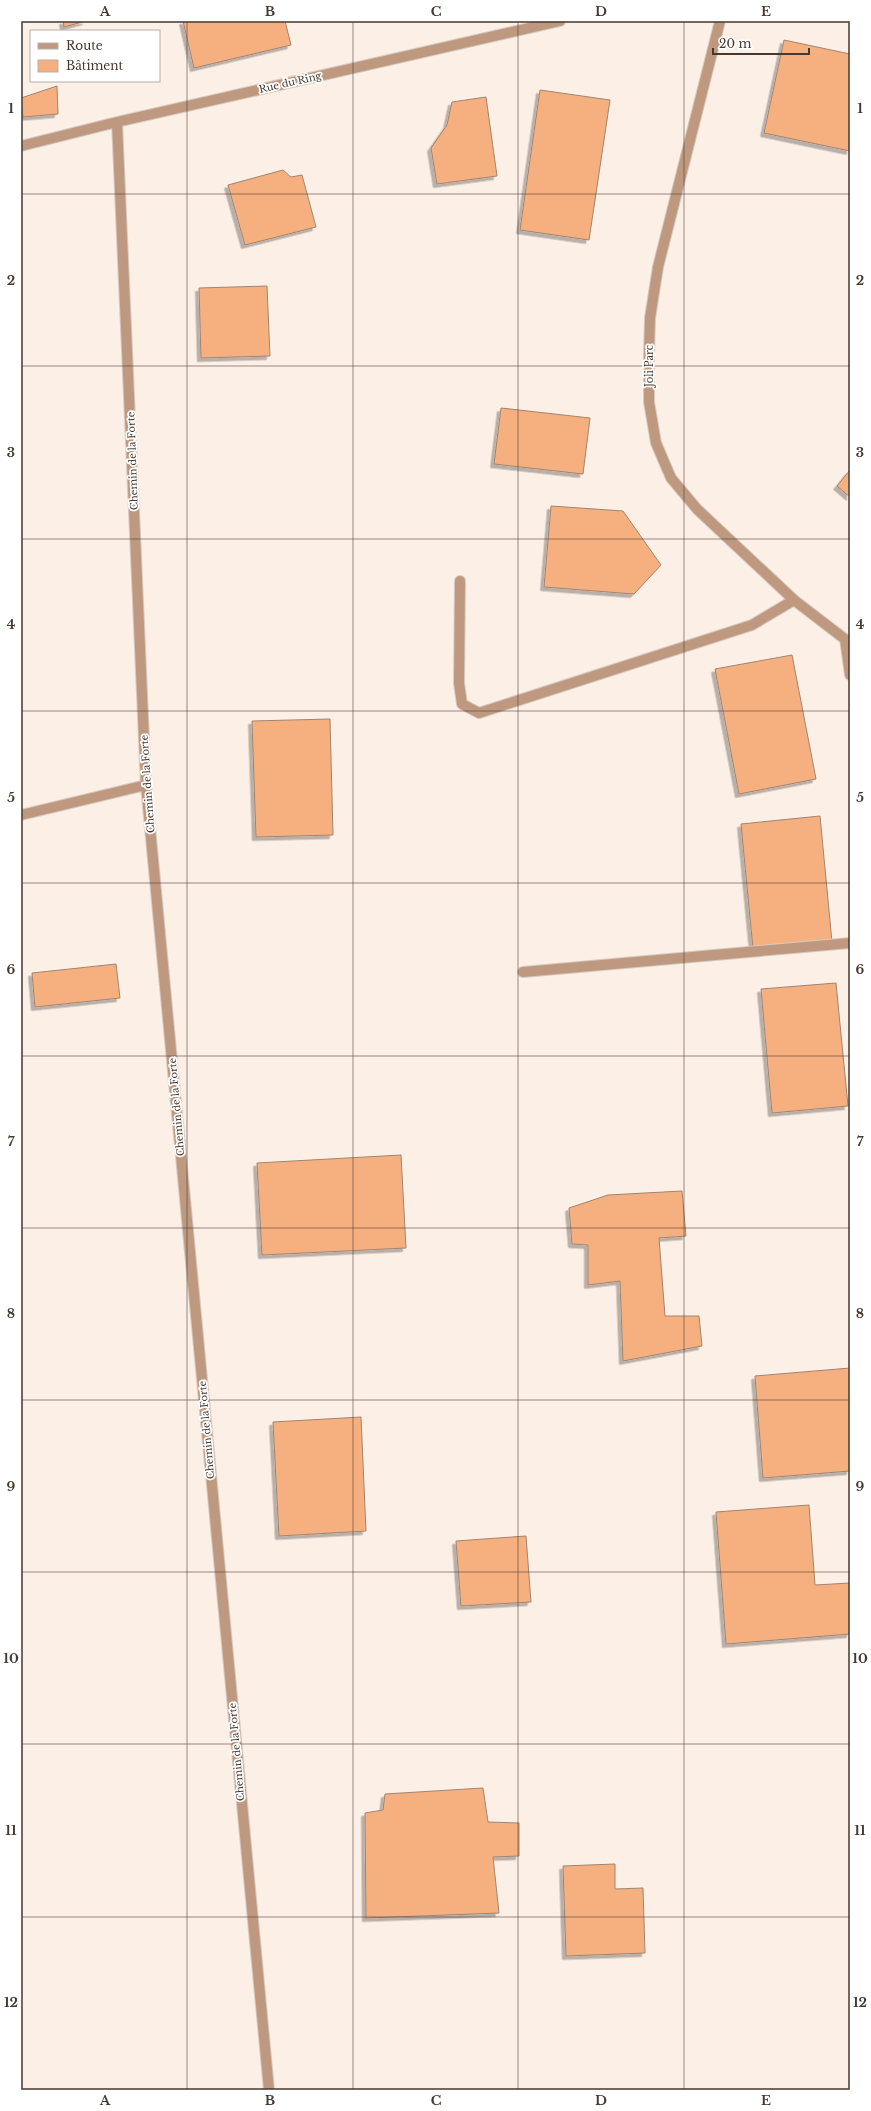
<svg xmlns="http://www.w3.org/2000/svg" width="871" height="2111" font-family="'Libre Baskerville',serif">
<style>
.building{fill:#f6b07f;stroke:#a1846f;filter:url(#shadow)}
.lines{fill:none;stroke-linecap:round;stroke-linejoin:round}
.minor-casing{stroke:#d7cac1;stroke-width:12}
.minor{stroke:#bf997f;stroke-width:10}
.grid{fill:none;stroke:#45382f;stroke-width:1;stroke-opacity:0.55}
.labels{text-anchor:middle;stroke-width:3.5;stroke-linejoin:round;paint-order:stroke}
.street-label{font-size:10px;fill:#45382f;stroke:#fff}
.neatline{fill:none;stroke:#45382f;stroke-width:1.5}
.grid-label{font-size:13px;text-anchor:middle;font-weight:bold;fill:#45382f}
</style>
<defs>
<filter id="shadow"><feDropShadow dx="-3.5" dy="3.5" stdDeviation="0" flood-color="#0004"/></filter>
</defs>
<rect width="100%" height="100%" fill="#fcefe6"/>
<path class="building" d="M63,21H86L64,27Z
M183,21H285L291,45L194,68Z
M784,40L850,54V151L764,133Z
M57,86L58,114L23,117L21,98Z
M540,90L610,100L589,240L520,230Z
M486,97L497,176L437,184L431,148L447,125L452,102Z
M283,170L291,177L302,175L316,227L245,245L228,185Z
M267,286L270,356L201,358L199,288Z
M501,408L590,418L583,474L494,464Z
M850,470V497L837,486Z
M551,506L623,511L661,565L634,594L544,587Z
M792,655L816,779L739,794L715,669Z
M330,719L333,835L256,837L252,721Z
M820,816L832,942L753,949L741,824Z
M116,964L120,998L35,1007L32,973Z
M836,983L848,1106L772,1113L761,989Z
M401,1155L406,1248L262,1255L257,1163Z
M682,1191L686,1236L659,1238L665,1316H699L702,1346L623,1361L620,1281L588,1285V1245L572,1244L569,1208L608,1195Z
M850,1368V1471L763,1478L755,1376Z
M361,1417L366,1531L279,1536L273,1422Z
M809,1505L815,1585L850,1583V1634L726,1644L716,1512Z
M526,1536L531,1602L461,1606L456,1541Z
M483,1788L488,1822L519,1823V1856L493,1857L499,1913L366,1918L365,1813L383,1810L385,1794Z
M615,1864V1889L643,1888L645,1953L566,1956L563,1866Z"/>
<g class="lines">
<g class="minor-casing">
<path id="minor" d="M720,21L658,267L650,318L649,354V402L656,443L671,478L697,509L794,600L850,643
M117,122L146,785L269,2090
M21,146L117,122L560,21
M460,581L459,683L462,704L479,713L752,625L794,600
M845,639L850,675
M21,815L146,785
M523,972L850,943"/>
</g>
<use href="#minor" class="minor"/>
</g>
<path class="grid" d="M187,21V2090M353,21V2090M518,21V2090M684,21V2090M21,194H850M21,366H850M21,539H850M21,711H850M21,883H850M21,1056H850M21,1228H850M21,1400H850M21,1572H850M21,1744H850M21,1917H850"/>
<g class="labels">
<g class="street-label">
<text transform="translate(290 82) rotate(-13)" y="4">Rue du Ring</text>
<text transform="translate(649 366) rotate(-90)" y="4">Joli Parc</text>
<text transform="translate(132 461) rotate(-92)" y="4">Chemin de la Forte</text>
<text transform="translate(147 784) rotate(-94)" y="4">Chemin de la Forte</text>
<text transform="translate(176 1107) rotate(-95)" y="4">Chemin de la Forte</text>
<text transform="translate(206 1430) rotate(-95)" y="4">Chemin de la Forte</text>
<text transform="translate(236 1752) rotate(-95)" y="4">Chemin de la Forte</text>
</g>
</g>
<rect width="871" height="2111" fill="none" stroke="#ffffff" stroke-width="44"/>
<rect x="30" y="30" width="130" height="52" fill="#ffffff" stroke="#b5afac"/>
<rect x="38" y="43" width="20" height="6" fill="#bf997f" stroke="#b5afac"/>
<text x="66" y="50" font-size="12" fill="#45382f">Route</text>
<rect x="38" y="60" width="20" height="12" fill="#f6b07f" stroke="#b5afac"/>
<text x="66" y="70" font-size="12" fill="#45382f">Bâtiment</text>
<path d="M713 48v6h96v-6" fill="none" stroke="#45382f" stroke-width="2"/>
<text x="719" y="48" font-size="12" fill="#45382f" stroke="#ffffff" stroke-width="3" paint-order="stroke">20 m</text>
<rect x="22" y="22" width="827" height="2067" class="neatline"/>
<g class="grid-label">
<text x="105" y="16">A</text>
<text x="270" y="16">B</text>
<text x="436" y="16">C</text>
<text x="601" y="16">D</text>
<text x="766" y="16">E</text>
<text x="11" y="113">1</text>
<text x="860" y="113">1</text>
<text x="11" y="285">2</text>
<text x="860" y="285">2</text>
<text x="11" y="457">3</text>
<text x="860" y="457">3</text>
<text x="11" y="629">4</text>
<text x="860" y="629">4</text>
<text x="11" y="802">5</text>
<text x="860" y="802">5</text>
<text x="11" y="974">6</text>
<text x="860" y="974">6</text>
<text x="11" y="1146">7</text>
<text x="860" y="1146">7</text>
<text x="11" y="1318">8</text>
<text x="860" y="1318">8</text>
<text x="11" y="1491">9</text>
<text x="860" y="1491">9</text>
<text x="11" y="1663">10</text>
<text x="860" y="1663">10</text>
<text x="11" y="1835">11</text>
<text x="860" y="1835">11</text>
<text x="11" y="2007">12</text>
<text x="860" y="2007">12</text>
<text x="105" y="2105">A</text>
<text x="270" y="2105">B</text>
<text x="436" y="2105">C</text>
<text x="601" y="2105">D</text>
<text x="766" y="2105">E</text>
</g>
</svg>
